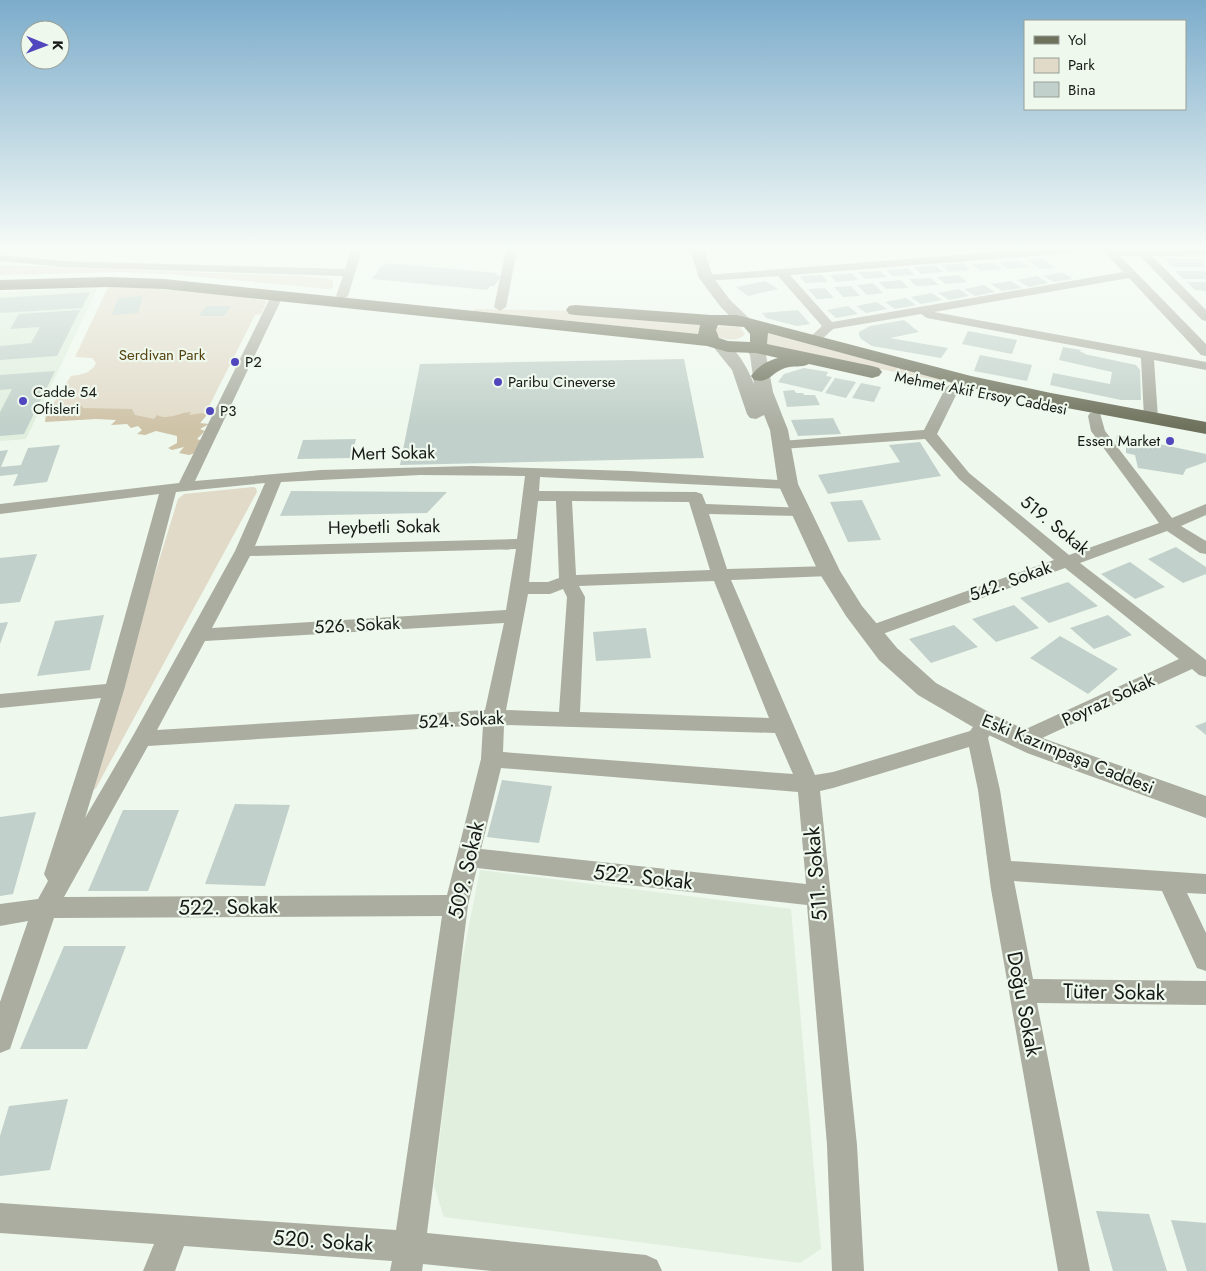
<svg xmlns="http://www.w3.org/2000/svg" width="1206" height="1271" font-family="Jost,sans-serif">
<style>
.built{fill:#e0efde}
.green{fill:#e1dac8}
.forest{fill:#cfc3a7}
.building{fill:#c1d0ca}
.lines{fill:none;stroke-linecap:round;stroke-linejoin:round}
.minor{fill:#aaada0;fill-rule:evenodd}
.tertiary{fill:#aaada0;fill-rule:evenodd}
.primary{fill:#6e715b;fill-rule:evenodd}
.poi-dot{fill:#5046bd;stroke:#eef8ed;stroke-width:2}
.labels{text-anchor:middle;stroke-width:4.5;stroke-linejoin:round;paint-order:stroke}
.far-park-label{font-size:15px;fill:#554310;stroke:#eef8ed}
.far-poi-label{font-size:15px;fill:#161915;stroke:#eef8ed;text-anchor:start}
.far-street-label{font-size:15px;fill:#161915;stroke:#eef8ed}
.street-label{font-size:18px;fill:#161915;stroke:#eef8ed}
.near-street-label{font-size:21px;fill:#161915;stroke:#eef8ed}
</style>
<rect width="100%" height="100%" fill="#eef8ed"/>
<path class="built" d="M98,287L26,439L0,441V293Z
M480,870L791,909L821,1249L800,1263L444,1217L434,1186L460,970Z"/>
<path class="green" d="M0,265L298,276L326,278L333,281V288L329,289L171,274L122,272L0,275Z
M108,287C161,288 214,292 267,301L261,314L255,315L193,438L125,415L51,407L71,376C81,375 92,373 96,363L92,358L75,357Z
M474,309L584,311L701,321L697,335L583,322L472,312Z
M721,326L740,327L745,334C738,342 727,340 718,337L714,329Z
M763,331L965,386L764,346Z
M253,487L256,488L257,492L96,788L91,792L88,791L178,499L184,494Z"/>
<path class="forest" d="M50,406H82L83,408L132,409L135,415L154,419L157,415C167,421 181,412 191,412L189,415L202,413L207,415L200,423L209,424L200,429L205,431L197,439L206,442L199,452L189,455L179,453L184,447L172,450L168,448L177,443V436L156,431L145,435L137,434L142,430L138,426L131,428L127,424L111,425L116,420L96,419L45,422L46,413L44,412Z"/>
<path class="building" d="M1043,259L1055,268L1040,269L1028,260Z
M1165,259H1199L1206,267H1173Z
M1021,261L1029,267L1007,269L1000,262Z
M388,263L498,273L496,275L502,276L494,286H490L487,290L372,279L382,265H386Z
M963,263L970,270L949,272L941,265Z
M994,263L1002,269L980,271L972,264Z
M935,265L943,272L921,274L914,267Z
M908,268L915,275L892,276L886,270Z
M880,271L887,277L865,279L858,272Z
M1175,271H1206V279H1183Z
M1062,272L1073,279L1054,282L1043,276Z
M852,273L858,280L836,282L830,275Z
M822,275L828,282L805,283L800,276Z
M959,275L967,282L945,284L937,277Z
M1037,276L1048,283L1029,287L1017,280Z
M931,278L939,285L916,286L909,279Z
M901,280L908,288L886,289L879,282Z
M765,281L778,289L748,296L736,287Z
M1011,281L1022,288L1002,291L991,284Z
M1187,282H1206V291L1195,290Z
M873,283L883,293L867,295L857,285Z
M984,285L995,292L975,296L964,289Z
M851,286L860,296L843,297L834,287Z
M825,288L834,298L817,299L808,289Z
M959,289L969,296L949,300L938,293Z
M90,292L82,308L0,313V298Z
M932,293L942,300L921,304L911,297Z
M143,296L138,313L112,315L118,298Z
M906,298L916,305L895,309L885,302Z
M877,302L887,309L866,313L856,306Z
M206,306H231L224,316H199Z
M848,306L858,314L836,318L827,310Z
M80,310L57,356L0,360V346L31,343L40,327L10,329L19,314Z
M798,310L810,324L797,326L766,318L762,313Z
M904,320L919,332L890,338L948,348L941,358L872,346L861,339L859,335V332L870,326Z
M968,331L1017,340L1012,354L962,344Z
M1063,347L1081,350L1080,352L1085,353L1084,354L1136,365L1140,370L1141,400H1121L1050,385L1053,373L1110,384L1112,372L1059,360Z
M980,355L1032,365L1027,381L974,371Z
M684,359L704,458L400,465L420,364Z
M804,368L828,372L826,376L832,377L822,392L778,382L784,374Z
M55,371L24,434L0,436V412L12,389L0,390V375Z
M835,378L856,382L846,398L825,393Z
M861,383L881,387L874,402L852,398Z
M794,390L796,393H803L804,395H815L820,405L787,407L783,391Z
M833,418L841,434L798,436L791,420Z
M1117,435L1206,454V462L1186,469L1183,475L1138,468L1135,455L1126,453V445L1116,443Z
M356,439L351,458L297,459L303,440Z
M920,442L941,476L828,494L818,475L900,462L889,445Z
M60,445L47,482L13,486L18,474L0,476V451L8,450L1,467L21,465L28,448Z
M291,491L447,492L427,513L280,516Z
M862,500L881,540L848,542L830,502Z
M1176,547L1206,567V574L1183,583L1148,559Z
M37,554L20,602L0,604V558Z
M1130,562L1165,587L1135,599L1101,574Z
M1068,582L1098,606L1049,623L1020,598Z
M1014,605L1039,628L996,642L972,619Z
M104,615L90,670L37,676L55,621Z
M1108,615L1132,635L1094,649L1070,628Z
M8,622L0,644V623Z
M954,625L978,647L931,663L909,639Z
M646,628L651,658L596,661L593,632Z
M1060,636L1118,669L1088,694L1030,658Z
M1206,722V735L1195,726Z
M502,780L552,786L539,843L487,837Z
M235,804L290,805L265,886L205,884Z
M123,810H179L148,891H88Z
M36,812L13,894L0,896V817Z
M64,946H126L87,1049H20Z
M68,1099L50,1170L0,1176V1136L9,1106Z
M1096,1211L1149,1214L1167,1271H1113Z
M1171,1220L1206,1223V1271H1187Z"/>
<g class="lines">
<path class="minor" d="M351,250H362L348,296L342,300L336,296L343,276L63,267L0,261V255L63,261L345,269Z
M506,250H517L506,307L500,311L494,307Z
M1021,250H1074L1069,253L790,275L832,322L1123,272L1103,250H1206V255L1152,256L1206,310V321L1202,320L1140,256H1120L1206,344V356L1201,355L1129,278L934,312L1206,362V370L1154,360L1158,418L1156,421H1146L1144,418L1141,358L927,318L921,314L833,329L819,342L814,343L808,339L822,326L778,276L706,281L700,278L706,275Z
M277,292L283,296L195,481L321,470L472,466L630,471L794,481L796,484L794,487L788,489L540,477L539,491L696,492L702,494L706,504L806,508L808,511L806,514L800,516L709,514L727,569L829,566L835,567L838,571L835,575L829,576L731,580L815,775L833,772L970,731C977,722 980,717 992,721L995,726L988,738L1000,790L1011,861L1206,874V894L1187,893L1206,933V971L1197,968L1162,891L1014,881L1033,979L1206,981V1005L1037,1003L1090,1271H1058L991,889L978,790L969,747L833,788L820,791L857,1145L864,1271H832L827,1145L807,905L477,868L468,905L427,1233L646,1255L657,1260L662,1271H492L423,1264L422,1271H390L392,1261L184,1246L175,1271H143L154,1244L0,1233V1203L396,1230L442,916L54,918L13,1040L10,1049L0,1053V1002L28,921L0,926V904L38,899L48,881L44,874L101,698L0,708V694L106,684L159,494L0,514V504L179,483L271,296ZM420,475L525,476L517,539L255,546L281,482ZM265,483L235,551L134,734L85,818L124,690L176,492ZM538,501H556L559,578L548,582H529ZM572,501L689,502L710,570L576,575ZM516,549L506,610L212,628L250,556ZM714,581L769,718L580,712L585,597L579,586ZM563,589L567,597L559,712L506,710L528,594H550ZM504,623L485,710L157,730L205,641ZM483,725L481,759L447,895L64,897L148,746ZM504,725L775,733L793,774L503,752ZM501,768L798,792L806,884L481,849Z
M953,383L960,387L937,434L969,473L1069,555L1159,523L1091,431L1088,416L1090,413H1100L1105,431L1172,518L1206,504V515L1181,526L1206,541V554L1200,553L1167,531L1080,563L1206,660V677L1199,675L1192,669L1029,744L1022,747L1015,744L1012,739L1015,734L1179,659L1065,568L877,636L870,638L863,636L861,632L863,628L1054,560L959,479L925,439L781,449L776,448L774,445L776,442L781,441L924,430L946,387Z"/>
<path class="tertiary" d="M690,250H704L713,277L730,300L750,319L752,322L750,325H738L720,306L699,278Z
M719,339C734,343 749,370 754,384L750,355L745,347L747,344H759L766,355L773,392L788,430L798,484L840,571L862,606L897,648L936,683L996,716L1045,739L1206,796V818L1027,753L978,730L918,695L879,660L846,616L818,571L778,484L770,430L764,415L756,419L750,418L747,414L732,370L711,344L713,341Z"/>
<path class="primary" d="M108,277L164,279L698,334L700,325L575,315L569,314L566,310L569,306L575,305L711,315H737L971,376L1051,393L1206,422V434L1051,405L968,387L768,333L767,344L872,366L879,368L882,372L879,376L872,378L809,364C801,368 793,365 785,368C772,372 769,384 754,380L751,376C758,366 767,361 778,358L756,353L728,352L707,346L164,289L108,287L0,290V280ZM718,325L744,327L750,334V342L728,341L719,338L716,330Z"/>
</g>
<linearGradient id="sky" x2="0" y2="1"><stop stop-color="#7caccb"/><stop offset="0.58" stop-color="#f7fcf7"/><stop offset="1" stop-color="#f7fcf7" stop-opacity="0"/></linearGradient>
<rect width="1206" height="428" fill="url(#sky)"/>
<g class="poi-dot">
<circle cx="235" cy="362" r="5"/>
<circle cx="498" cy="382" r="5"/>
<circle cx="23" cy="401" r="5"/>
<circle cx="210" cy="411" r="5"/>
<circle cx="1170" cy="441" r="5"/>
</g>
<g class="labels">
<g class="far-park-label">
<text x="162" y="360">Serdivan Park</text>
</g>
<g class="far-poi-label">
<text x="245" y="367">P2</text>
<text x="508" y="387">Paribu Cineverse</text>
<text x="33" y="397">Cadde 54<tspan x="33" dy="17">Ofisleri</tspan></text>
<text x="220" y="416">P3</text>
<text x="1160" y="446" text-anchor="end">Essen Market</text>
</g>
<g class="far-street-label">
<text transform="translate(981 393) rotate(11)" y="5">Mehmet Akif Ersoy Caddesi</text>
</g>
<g class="street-label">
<text transform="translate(393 453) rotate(-1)" y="6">Mert Sokak</text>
<text transform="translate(1055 525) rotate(39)" y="6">519. Sokak</text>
<text transform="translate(384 527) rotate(-1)" y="6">Heybetli Sokak</text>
<text transform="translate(1010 581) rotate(-20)" y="6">542. Sokak</text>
<text transform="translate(357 625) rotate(-3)" y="6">526. Sokak</text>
<text transform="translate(1108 700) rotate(-25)" y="6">Poyraz Sokak</text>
<text transform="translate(461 720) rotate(-3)" y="6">524. Sokak</text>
<text transform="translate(1068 754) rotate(22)" y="6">Eski Kazımpaşa Caddesi</text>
</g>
<g class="near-street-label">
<text transform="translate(466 870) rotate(-77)" y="7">509. Sokak</text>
<text transform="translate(816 874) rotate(-95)" y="7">511. Sokak</text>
<text transform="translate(643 877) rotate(6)" y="7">522. Sokak</text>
<text transform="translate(228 907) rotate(-1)" y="7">522. Sokak</text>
<text transform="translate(1114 992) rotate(1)" y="7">Tüter Sokak</text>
<text transform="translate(1024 1004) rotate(79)" y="7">Doğu Sokak</text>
<text transform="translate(323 1241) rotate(4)" y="7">520. Sokak</text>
</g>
</g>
<rect x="1024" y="20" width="162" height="90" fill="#eef8ed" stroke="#989f97"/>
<rect x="1034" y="36" width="25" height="8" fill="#6e715b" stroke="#989f97"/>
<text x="1068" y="45" font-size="15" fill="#161915">Yol</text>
<rect x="1034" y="58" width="25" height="15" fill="#e1dac8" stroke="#989f97"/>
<text x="1068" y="70" font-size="15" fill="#161915">Park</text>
<rect x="1034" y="82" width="25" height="15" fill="#c1d0ca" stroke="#989f97"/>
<text x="1068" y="95" font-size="15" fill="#161915">Bina</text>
<g transform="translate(45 45) rotate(91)"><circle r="24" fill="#eef8ed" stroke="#989f97"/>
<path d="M0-4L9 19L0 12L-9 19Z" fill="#5046bd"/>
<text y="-8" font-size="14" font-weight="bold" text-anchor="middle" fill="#161915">K</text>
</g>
</svg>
